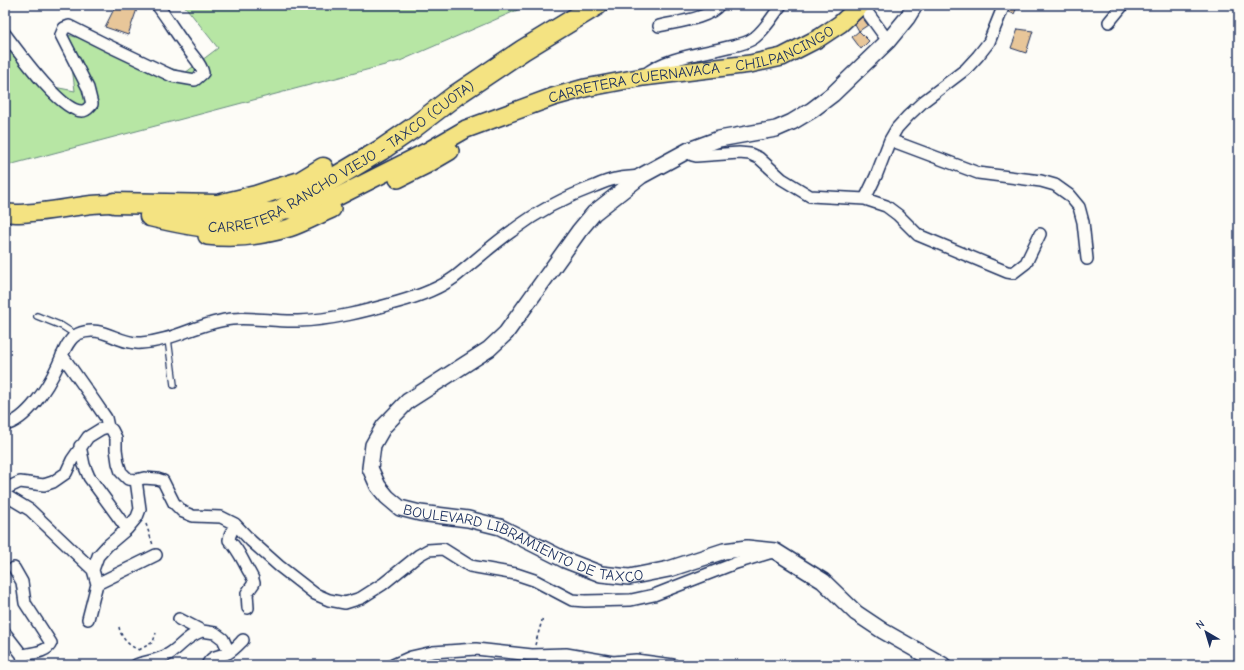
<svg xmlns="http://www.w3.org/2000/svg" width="1244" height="670" font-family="'Comic Neue',sans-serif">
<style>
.green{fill:#b7e6a4;stroke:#698a81}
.building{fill:#e8c699;stroke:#1b2f5e}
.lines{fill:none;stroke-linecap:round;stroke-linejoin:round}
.lane-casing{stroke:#1b2f5e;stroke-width:8}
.street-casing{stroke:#1b2f5e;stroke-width:14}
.secondary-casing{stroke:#1b2f5e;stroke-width:18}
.primary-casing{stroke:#1b2f5e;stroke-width:20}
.highway-casing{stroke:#1b2f5e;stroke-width:23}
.path{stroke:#1b2f5e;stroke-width:1.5;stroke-dasharray:3 3;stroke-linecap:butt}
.lane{stroke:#fdfcf7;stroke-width:5.5}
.street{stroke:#fdfcf7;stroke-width:11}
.secondary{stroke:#fdfcf7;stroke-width:15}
.primary{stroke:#f4e382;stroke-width:17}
.highway{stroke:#f4e382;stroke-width:20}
.labels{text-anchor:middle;stroke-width:4;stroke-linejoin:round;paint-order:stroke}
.street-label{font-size:15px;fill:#1b2f5e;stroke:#fdfcf7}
</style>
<rect width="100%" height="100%" fill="#fdfcf7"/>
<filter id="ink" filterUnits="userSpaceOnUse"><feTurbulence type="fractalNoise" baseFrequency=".025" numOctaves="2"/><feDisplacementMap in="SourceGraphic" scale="8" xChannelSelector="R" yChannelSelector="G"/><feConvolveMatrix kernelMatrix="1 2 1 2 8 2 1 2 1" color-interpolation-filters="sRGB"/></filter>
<g filter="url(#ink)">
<path class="green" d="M184,5H529L400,61L5,166V42L38,84L75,91L68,35L95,42L185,73L218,48Z"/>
<path class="building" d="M116,5H134L137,9L128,35L105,27Z
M1011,5H1018L1014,14L1009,12Z
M862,17L868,25L859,31L855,24Z
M1018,29L1033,31L1026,53L1011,48Z
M859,31L869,41L861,49L852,37Z"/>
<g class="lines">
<g class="lane-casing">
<path id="lane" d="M37,316L62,326L76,335
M168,339L174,385"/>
</g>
<g class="street-casing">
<path id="street" d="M862,5L888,41
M1109,22L1123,5
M659,26C675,22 709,19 719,5
M5,34C18,51 61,112 82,111C87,111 89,107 92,104L88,88L61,35L64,28L69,26L107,45L172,76L195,80L203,73C201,63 194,58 188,49C177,35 168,19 157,5
M645,75C662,58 705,53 728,47C737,45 746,44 754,38C765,30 773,16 781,5
M890,140L978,173L1041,181L1055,185L1069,195L1079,207L1083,222L1087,259
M689,150L692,155L696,156L739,153L750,154L759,158L782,179L810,196L865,199L886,206L898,215L918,235L1007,272L1013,273L1026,263L1040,234
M865,199L876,176L890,140L897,128L908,116L924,101L966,69L978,56L989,42L1004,5
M62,355L95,402L106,418L108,427L112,430L116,438V449L118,463L121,472L128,479L136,480L144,478L157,479L163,481L174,503L183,512L193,516L221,517L235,524L251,541L279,566L315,594L329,600L345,603L361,598L383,584L419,555L428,550L443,549L470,566L516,574L534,580L572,600L585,601L631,600L654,595L736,563L769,553
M5,425C27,420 48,387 57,367C62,357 67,339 78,334C102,323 118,345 141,343C174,341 200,322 232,319C254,317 276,322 298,321C332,320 366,311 398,302C416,297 440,288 455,277C474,262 492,245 512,231C537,212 565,197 595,186C602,183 609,180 615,179C624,177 632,177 641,176
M80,446L84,465L89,477L127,529
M5,489L20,482L44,485L53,482L66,473L72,460L88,437L101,429L108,427
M5,495L30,510L93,570
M235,524L230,535L229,540C238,549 241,557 247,568C250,574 253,576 254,583L247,593L248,608
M14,568L22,582L25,603L51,643C47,653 31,653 22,655
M97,584L156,555
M88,619L97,584L93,570L98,556L107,546L127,529L137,517L140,509L136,480
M179,619L202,631L215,633L223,639L229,652
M5,633L22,655L24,665
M136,665C147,661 158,661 169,654C182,646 185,637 202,631
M207,665C213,654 219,657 228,653C234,650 239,644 243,640
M393,665L411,657L433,652L476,649L532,655L566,654L613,662L636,660L673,665"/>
</g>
<g class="secondary-casing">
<g id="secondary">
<path id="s1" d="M915,5L907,18L888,41L833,94L812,110L792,122L776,129L719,139L689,150L641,176L594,213L579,231L506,333L489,349L408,401L384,426L373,445L370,468L378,486L387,497L400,508L420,513L468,519L500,527L565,560L601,574L629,577L669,569L724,551L747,548L775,551L823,581L856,613L883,631L943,665"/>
</g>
</g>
<g class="primary-casing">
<g id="primary">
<path d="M398,179L426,165L450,151"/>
<path d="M5,213C12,213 20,214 27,213C60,211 93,201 126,204"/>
<path id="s2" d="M196,213L219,215L299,209L327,202L428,151L466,129L553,97L585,88L643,77L750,64L782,57L819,38L840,24L861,5"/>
<path d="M207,236C234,239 263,236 289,228C304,223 318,215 332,209"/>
</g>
</g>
<g class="highway-casing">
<g id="highway">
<path d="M114,203L218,205L256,196L277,189L300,182L323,168"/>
<path id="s3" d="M150,216C192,226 225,234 267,218L381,150L413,128L456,95L523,50L597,5"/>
</g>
</g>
<path class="path" d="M146,524L153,545
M119,627C121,638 129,646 139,650
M535,645L543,617
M139,650L153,642L156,633"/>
<use href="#lane" class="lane"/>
<use href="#street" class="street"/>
<use href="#secondary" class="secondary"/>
<use href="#primary" class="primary"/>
<use href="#highway" class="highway"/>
</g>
</g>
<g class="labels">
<g class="street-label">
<text dy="5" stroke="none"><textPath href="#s2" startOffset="525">CARRETERA CUERNAVACA - CHILPANCINGO</textPath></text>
<text dy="5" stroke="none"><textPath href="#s3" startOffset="212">CARRETERA RANCHO VIEJO - TAXCO (CUOTA)</textPath></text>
<text dy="5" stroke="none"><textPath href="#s1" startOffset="922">BOULEVARD LIBRAMIENTO DE TAXCO</textPath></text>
</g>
</g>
<rect width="1244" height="670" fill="none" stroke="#fdfcf7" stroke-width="20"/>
<rect x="10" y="10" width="1224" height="650" fill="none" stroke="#1b2f5e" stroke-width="1.5" filter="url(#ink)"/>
<g transform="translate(1206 632) rotate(322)" stroke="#fdfcf7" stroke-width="3" paint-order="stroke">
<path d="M0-3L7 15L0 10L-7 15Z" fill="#1b2f5e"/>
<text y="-6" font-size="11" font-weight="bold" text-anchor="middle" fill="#1b2f5e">N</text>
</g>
</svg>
